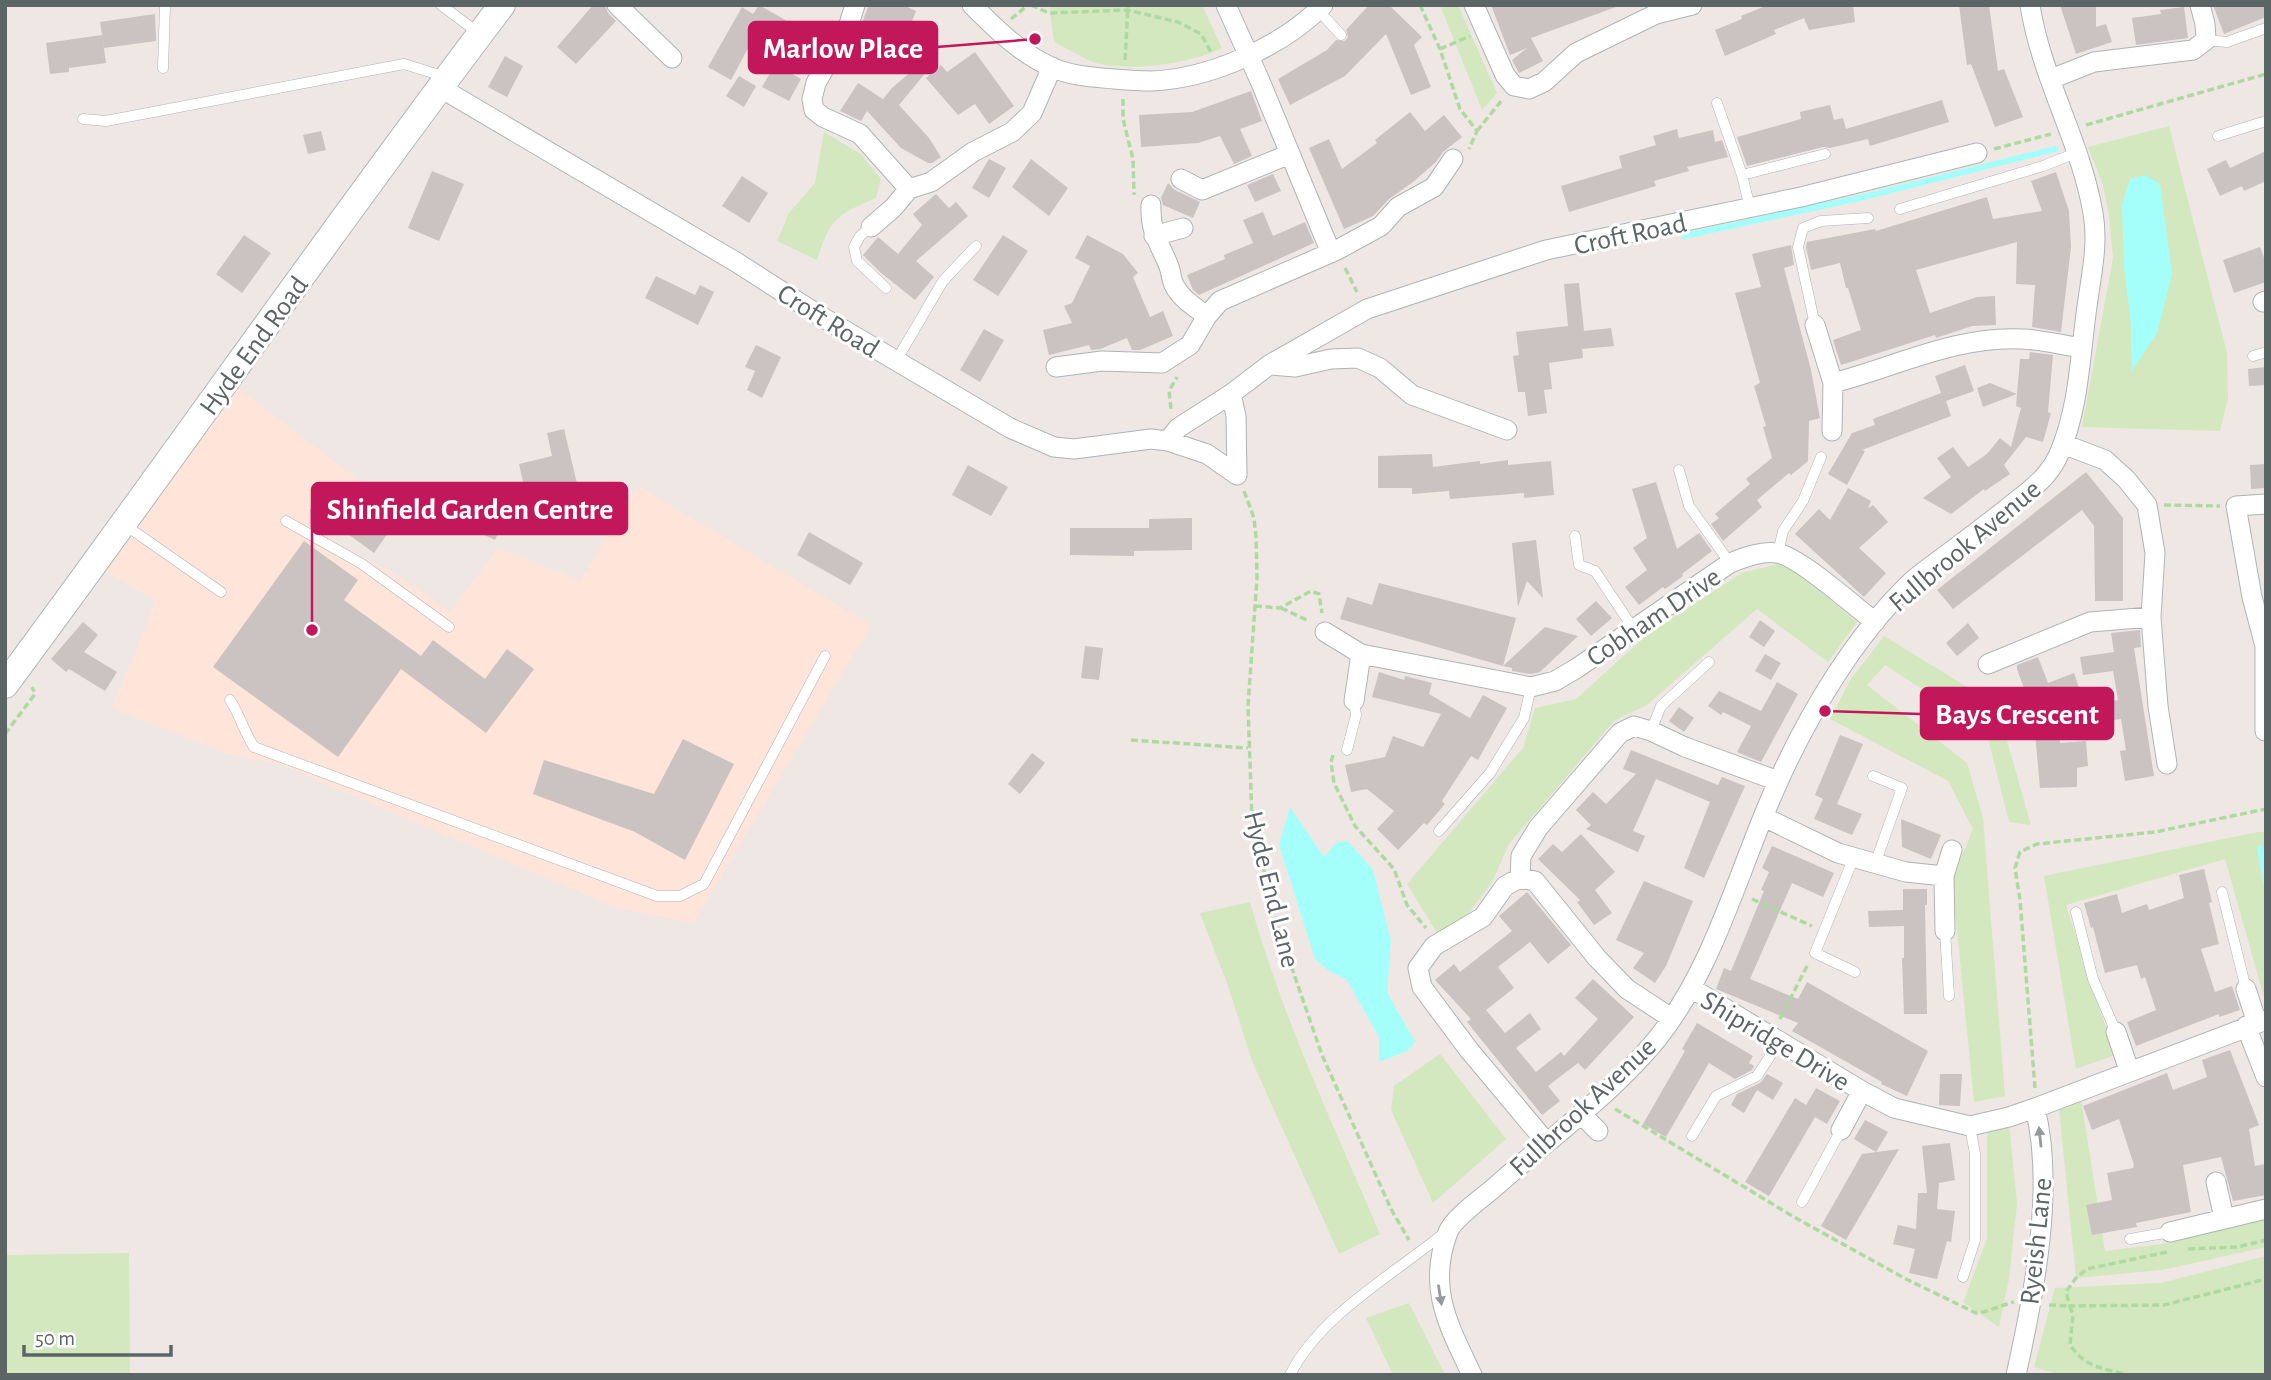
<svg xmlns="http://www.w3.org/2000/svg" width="2271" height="1380" font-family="'Alegreya Sans',sans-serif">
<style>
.commercial{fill:#ffe4d9}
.green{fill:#d3e8bf;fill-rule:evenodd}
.water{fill:#a4fffb}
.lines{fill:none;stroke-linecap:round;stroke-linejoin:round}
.stream{stroke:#a4fffb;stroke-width:6}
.building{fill:#cac3c1}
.lane-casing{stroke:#adb4b5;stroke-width:11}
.street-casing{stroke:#adb4b5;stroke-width:21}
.secondary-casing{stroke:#aeb6b8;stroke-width:28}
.path{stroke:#aedaa2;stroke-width:3.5;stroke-dasharray:7 3.5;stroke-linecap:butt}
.lane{stroke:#fff;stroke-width:10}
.street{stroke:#fff;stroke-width:19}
.secondary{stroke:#fff;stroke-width:26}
.oneway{fill:#959b9b}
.labels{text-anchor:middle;stroke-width:6;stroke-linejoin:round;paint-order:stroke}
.street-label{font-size:28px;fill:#5c6565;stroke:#fff}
.leader{fill:none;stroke:#c2185b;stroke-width:2.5}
.callout-dot{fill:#c2185b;stroke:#fff;stroke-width:2.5}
.callout{fill:#c2185b;stroke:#c2185b;stroke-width:2.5}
.callout-label{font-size:30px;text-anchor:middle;font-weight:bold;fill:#fff}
</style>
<rect width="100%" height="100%" fill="#efe7e4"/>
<path class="commercial" d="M238,388L360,481L324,535L398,576L450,612L498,548L580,581L638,486L871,625L693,923L617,908L282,765L228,754L111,708L138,646L155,601L101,568Z"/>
<path class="green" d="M1049,5H1202L1222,48C1191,64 1126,73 1093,62C1080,57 1067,48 1054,42Z
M1440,5H1458L1497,93L1482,110Z
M2169,126L2227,353L2228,398L2220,431L2082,427L2113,258L2109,215L2103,185L2088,147ZM2131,325L2157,333L2132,369Z
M824,132L861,154L881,179L876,198C836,215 830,219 817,260L777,241L789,213L815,183Z
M1785,562L1857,622L1828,662L1757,609L1647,705L1614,721L1509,844L1492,882L1468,914L1437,933L1407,884L1523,748L1535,708L1576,699L1649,633L1742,573Z
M1884,636L1982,696L2002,723L2031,825L2009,822L1986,730L1885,665L1867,685L1967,763L1983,818L2005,1096L1974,1102L1952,879L1973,829L1948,781L1830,719L1851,679Z
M2258,832H2266V1004L2225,859L2066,905L2115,1055L2076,1069L2044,876Z
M1250,902C1282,1017 1333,1124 1380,1234L1339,1254L1252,1061L1228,986L1200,913Z
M1440,1054L1506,1139L1433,1203L1391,1110L1394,1086Z
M2081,1099L2105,1251L2162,1244L2266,1218V1247L2162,1270L2076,1278L2059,1108Z
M2009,1123L2017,1203L2009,1279L1999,1327L1963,1302L1987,1239V1132Z
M129,1253L130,1375H5V1255Z
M2266,1256V1375H2060L2034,1367L2055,1288L2161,1283Z
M1409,1303L1445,1375H1393L1366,1318Z"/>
<path class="water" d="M2145,175L2160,184L2172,274L2157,333L2132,371L2131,325L2124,267L2122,205L2130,179Z
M1290,807L1324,857L1336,843L1348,841L1373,870L1391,941L1387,992L1415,1042L1407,1051L1379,1062V1037L1347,980L1329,971L1315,959L1279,845Z"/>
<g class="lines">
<path class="stream" d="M1684,236L1868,196L2055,149
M2260,848L2266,883"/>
</g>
<path class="building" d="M593,5H605L608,13L616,21L576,64L557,47Z
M759,5L805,31L794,48L775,37L770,38L764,46L753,39L731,80L708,67L742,7L753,14Z
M869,5H903L916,11L904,42L861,25Z
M1369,5H1389L1422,37L1414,45L1431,87L1411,95L1386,34L1345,76L1290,105L1278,79L1327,50L1336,40L1345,41L1348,37L1346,30Z
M1491,5H1616V7L1531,38L1543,61L1519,73L1512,60L1527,48L1510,55Z
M1768,5H1853L1855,22L1809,30L1804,18L1774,30L1776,34L1725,56L1715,30L1742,19L1741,16Z
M1959,5H1989L1998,71L2004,69L2023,117L1995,127L1971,64L1967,65Z
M2060,5H2096V27L2106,24L2112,42L2076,54Z
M2213,5H2266V17L2224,34Z
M2184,7L2188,38L2136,45L2132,18L2161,14L2160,10Z
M155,14L156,41L104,48L100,22Z
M102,35L106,63L69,68V72L50,74L46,43Z
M975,52L1014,106L989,124L975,104L958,115L926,78L941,65L947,72Z
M505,56L523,66L507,97L488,87Z
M926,59L932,65L899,105L929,138L941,157L932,163H928L901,148L867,111L861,121L840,111L858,83L883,99L892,88Z
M775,64L801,79L789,101L762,87Z
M739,76L756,86L744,107L726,96Z
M1251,91L1262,121L1240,129L1252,156L1234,164L1220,136L1198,143L1141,147L1139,115L1192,112Z
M1942,100L1949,122L1870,146L1868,139L1830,148L1823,147L1747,166L1737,137L1801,119L1800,112L1830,105L1834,120L1843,118L1846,129Z
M1410,112L1425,131L1444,115L1462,137L1443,152L1436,162L1413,182L1389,199L1373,216L1344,229L1309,148L1329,139L1342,169L1377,143L1375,140Z
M1677,129L1679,138L1713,130L1715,142L1722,140L1728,157L1687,167L1689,171L1654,181L1656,186L1569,212L1561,186L1622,168L1619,156L1656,145L1653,136Z
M321,131L326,150L308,154L303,135Z
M2266,151V181L2244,191L2242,186L2220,196L2207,169L2226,160L2230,168Z
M989,159L1006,168L989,198L972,188Z
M1031,159L1068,188L1049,216L1012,187Z
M432,171L464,184L439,241L408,228Z
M2056,172L2069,211L2071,247L2061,332L2032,327L2035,285L2016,284L2017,242L1916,270L1930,313L1977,297L1995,296L1996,325L1972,326L1936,338L1935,335L1841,365L1833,340L1861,330L1848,288H1846L1840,263L1811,270L1806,247L1807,242L1875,229L1876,231L1987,197L1993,219L2042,211L2031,181Z
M1273,174L1281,191L1255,202L1247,185Z
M742,176L768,193L749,223L722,206Z
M1168,183L1175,190L1200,202L1193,218L1163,205L1161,198Z
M936,194L949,208L956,202L968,216L916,261L934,277L915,300L880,272L863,255L878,237L898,254L922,225L913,214Z
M1263,212L1273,236L1305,222L1314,243L1199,295L1193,290L1187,275L1225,259L1224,255L1253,243L1243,220Z
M244,235L271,253L242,293L216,274Z
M1003,235L1028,251L998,296L973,280Z
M1087,235L1123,254L1138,273L1133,277L1150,317L1163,311L1173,336L1140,350H1132L1127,338L1100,349L1091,350L1089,345L1049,355L1043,330L1072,323L1064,306L1072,303L1090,266L1075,258Z
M1791,245L1794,265L1784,268L1811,370L1820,418L1809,421L1808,461L1791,475L1789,473L1757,500L1762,507L1723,541L1711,524L1719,518L1715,514L1750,484L1746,479L1772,458L1763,427L1766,426L1754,386L1760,383L1735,293L1761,287L1752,254Z
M2260,247L2266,263V282L2234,293L2223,260Z
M656,276L695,295L700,285L714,292L698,325L645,298Z
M1579,283L1584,331L1611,328L1614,346L1582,349L1583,358L1549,363L1552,389L1544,390L1547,413L1528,416L1525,392H1518L1513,356L1519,355L1516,332L1568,326L1564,284Z
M984,329L1004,340L980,382L960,370Z
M756,345L781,357L762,398L747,390L755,371L745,367Z
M2030,352L2053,355L2048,412L2051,413L2043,442L2026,437L2004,465L2010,474L1985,491L1984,489L1951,514L1923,498L1951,477L1937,458L1953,447L1968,467L1987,454L2000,438L2011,447L2021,408L2016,406L2017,394L1983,407L1977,388L1990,383L2017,394L2020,359H2029Z
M1965,365L1974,391L1946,401L1951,416L1862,450L1865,451L1847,485L1828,474L1852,433L1875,425L1873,419L1941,393L1935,376Z
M2266,367V385L2249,386L2248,369Z
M564,429L579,492L528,504L519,464L552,456L547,433Z
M1432,454L1433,467L1480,461V464L1508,460V465L1551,461L1554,495L1524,498V493L1450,499L1449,491L1412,494V488H1378V456Z
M2266,464V488L2251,489L2250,465Z
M968,465L1008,487L991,516L952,495Z
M2086,472L2123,518V601H2095L2094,526L2082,510L1953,609L1937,590Z
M1656,482L1677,549L1699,533L1712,551L1682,574L1683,576L1665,589L1663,587L1639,605L1625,587L1647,570L1633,548L1647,538L1632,489Z
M1848,488L1871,501L1868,508L1873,505L1888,522L1859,548L1886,573L1864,597L1795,534L1819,509L1830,520Z
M356,509L388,533L374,553L341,529Z
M480,509L504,520L495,540L471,529Z
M1192,518V550L1134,551V556L1070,555V528H1149V519Z
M809,532L863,563L850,585L797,555Z
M1536,540L1543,598L1527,581L1518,607L1512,543Z
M304,541L358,580L344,600L421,656L433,640L485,679L507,649L534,669L486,733L401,669L338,757L213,667Z
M1379,583L1516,618L1503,666L1340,619L1347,597L1372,605Z
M1596,601L1612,618L1591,636L1576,619Z
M1760,620L1775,631L1764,647L1749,637Z
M83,622L98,635L84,652L117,672L105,691L69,669L66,672L51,659Z
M1968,623L1979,638L1957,656L1946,643Z
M1545,627L1578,636L1540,672L1531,674L1512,671V668L1503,666Z
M2140,630L2141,647L2134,648L2154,776L2125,781L2120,751L2126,750L2121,719L2091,723L2088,705L2118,700L2113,671L2083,675L2080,657L2114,652L2111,633Z
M1085,646L1103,648L1099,680L1081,678Z
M1765,654L1781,663L1771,680L1755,671Z
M2038,657L2048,683L2074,673L2080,691L2057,699L2060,743L2086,741L2088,766L2077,768V787L2040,788L2031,689L2025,691L2017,669V665Z
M1379,672L1404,680L1405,676L1432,683L1429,694L1470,718L1483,695L1507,708L1478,760L1471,756L1442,801L1445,804L1427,825L1424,823L1398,850L1377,829L1394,811L1367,789L1351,792L1345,765L1385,757L1393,736L1423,747L1441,714L1372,697Z
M1777,682L1798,694L1761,762L1737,752L1751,726L1723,712L1721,715L1708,706L1719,691L1761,711Z
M1679,707L1694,718L1684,732L1669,721Z
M1840,735L1863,744L1837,804L1862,814L1852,835L1814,819L1823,799L1815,795Z
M683,739L734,764L685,860L635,832L533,794L544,760L654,794Z
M1631,750L1718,785L1722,777L1745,786L1704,878L1684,868L1710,802L1656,779L1633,831L1645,836L1638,852L1586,829L1591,825L1576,810L1593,792L1606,804L1636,774L1623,769Z
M1032,753L1045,763L1020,794L1008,784Z
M1901,819L1941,835L1931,859L1902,847Z
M1581,834L1615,872L1595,890L1612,913L1594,925L1577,902L1580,900L1538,859L1553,844L1562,852Z
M1772,846L1834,873L1823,897L1792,883L1750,979L1798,999L1807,982L1928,1051L1907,1096L1881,1084L1882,1082L1792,1031L1798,1023L1716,989L1724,968L1731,971L1764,891L1761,890L1769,872L1762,868Z
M2204,869L2212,902L2209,903L2219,944L2201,949L2215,992L2232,986L2240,1010L2219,1017V1014L2136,1046L2127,1022L2156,1010L2145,977L2141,979L2137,965L2105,973L2093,927L2091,928L2084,903L2117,894L2122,913L2147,904L2149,910L2184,898L2179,875Z
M1644,881L1693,901L1666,966L1655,983L1633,968L1644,953L1616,940Z
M1903,889H1927V905H1925L1927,1014H1904L1902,958H1904V926L1869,927L1868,911L1903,910Z
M1527,892L1571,945L1548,964L1530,942L1498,967L1514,988L1486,1010L1505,1033L1530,1013L1541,1029L1516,1048L1536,1072L1561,1052L1564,1056L1598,1019L1575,998L1593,979L1634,1017L1585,1070L1578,1063L1548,1086L1560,1101L1542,1115L1467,1022L1471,1019L1435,980L1454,964L1460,972L1512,931L1499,916Z
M1697,1023L1753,1056L1749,1063L1754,1066L1752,1070L1735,1079L1709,1063L1666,1137L1643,1124L1685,1051L1682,1049Z
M2230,1050L2259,1125L2249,1129L2255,1166L2266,1164V1195L2233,1201L2221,1157L2183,1165L2191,1212L2136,1223L2137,1227L2092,1235L2086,1205L2112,1200L2107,1173L2133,1168L2134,1165L2119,1119L2092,1130L2083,1106L2167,1073L2173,1090L2207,1077L2202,1060Z
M1767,1074L1783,1083L1773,1100L1757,1090L1744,1113L1731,1105L1737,1094L1760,1083Z
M1940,1074H1962L1960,1106L1939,1105Z
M1816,1088L1840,1101L1827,1124L1815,1117L1769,1196L1745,1182L1795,1098L1806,1105Z
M1865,1120L1888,1132L1876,1152L1854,1139Z
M1950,1143L1955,1180L1939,1183L1937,1209L1955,1211L1951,1242L1947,1241L1937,1279L1909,1273L1915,1249L1893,1244L1898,1225L1916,1229L1918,1193H1927L1922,1146Z
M1899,1149L1846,1240L1821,1226L1862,1154Z"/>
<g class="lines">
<g class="lane-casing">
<path id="lane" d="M441,5L480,34
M1318,10L1341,35
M2206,40L2227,42L2266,28
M763,61L774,44L821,74
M163,68L165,5
M1717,103L1742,175L1750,208
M83,119L106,121L404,64L446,77
M2218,136L2266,121
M1742,175L1825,154
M1900,209L2043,166L2076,153
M871,227L860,236L854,247L857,261L886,288
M1815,325L1798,247L1803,228L1821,221L1868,218
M2253,356L2266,352
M896,361L943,281L976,246
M1679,470L1689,506L1730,563
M286,521L362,564L449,627
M125,525L221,592
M1575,536L1579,565L1595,571L1633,628
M1778,553L1783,531L1803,501L1821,457
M230,700C240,715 244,732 254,747L657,896H680L704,884L825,656
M1651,731L1661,706L1709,662
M1347,750L1356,715L1354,701
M1873,776L1902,788L1875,864
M1439,831L1490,773L1524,718L1531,687
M1854,857L1815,953L1855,972
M2222,892L2246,989
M2076,912L2093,979L2116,1032
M1945,931L1949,996
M1692,1136L1716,1096L1757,1076L1780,1041
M1802,1202L1841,1130
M2130,1239L2170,1232
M1963,1277L1975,1240V1154L1970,1126
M1290,1375C1320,1315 1393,1275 1444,1233"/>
</g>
<g class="street-casing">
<path id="street" d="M617,5L672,58
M855,5L849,24L816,83L812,99L814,110L823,117L860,134L909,189L931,182L973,152L1012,132L1032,113L1052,67
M972,5C996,29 1020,53 1051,67C1071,76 1092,77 1114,79C1126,80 1139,81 1151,81C1209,79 1282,47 1323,5
M1226,5L1260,81L1331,253
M1474,5L1505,75L1514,86L1529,89L1544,82L1576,53L1656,14L1692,5
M2051,79L2094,62L2193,50L2206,40L2205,24L2200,5
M439,87L736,262L817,314L1010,428L1054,447L1074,449L1151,439L1168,441L1207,454L1237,475L1236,416L1231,394
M1181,179L1202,190L1290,154
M1151,205C1150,231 1158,241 1168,264C1171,270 1171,279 1174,285C1181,299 1195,307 1207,316
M871,227L893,208L909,189
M1154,236L1183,228
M2263,302L2266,301
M1815,325L1833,383L1832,431
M1269,365L1295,367L1331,359L1358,358L1380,368L1412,395L1507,430
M1056,367L1102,361L1162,363L1190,345L1207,316L1220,301L1337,250L1381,226L1398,207L1434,187L1453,159
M1833,383C1895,367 1958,335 2023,339C2042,340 2062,345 2082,348
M1168,441L1178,428L1231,394L1269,365L1367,309L1546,250L1801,197L1977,153
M2063,444L2105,460L2126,479L2147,505L2155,553L2151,617L2158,706L2167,764
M1325,632L1361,654L1531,687L1555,681L1577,668L1730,563C1745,557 1761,551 1777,553C1800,557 1854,606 1875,622
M1988,664L2090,622L2151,617
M1354,701L1361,654
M2265,731V646L2252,597L2236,506L2266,504
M1764,817L1838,853L1906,872L1944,876
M1520,878L1521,856L1538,828L1620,733L1634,726L1651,731L1685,747L1778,781
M1945,931L1944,876L1952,850
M1691,988L1862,1091L1894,1108L1970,1126L2009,1117L2035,1108L2266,1020
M2246,989L2257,1023
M2246,1026L2266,1077
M2116,1032L2129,1070
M1581,1114L1598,1131
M1841,1130L1862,1091
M1546,1142L1469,1050L1422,987L1418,968L1434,946L1483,917L1505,886L1520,878L1535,881L1597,958L1627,989L1671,1018
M2216,1182L2224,1218
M2170,1232L2266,1209
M1472,1375C1448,1324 1427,1288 1448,1232C1454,1217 1484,1197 1496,1186C1550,1138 1611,1095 1657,1039C1716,965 1739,867 1778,782C1809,713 1855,636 1910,583C1922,572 1937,562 1950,552C1977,532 2003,512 2029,491C2042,480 2052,470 2059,454C2078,411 2080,360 2086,314C2090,280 2099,247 2093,213C2081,142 2041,77 2030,5
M2016,1375C2034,1295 2055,1188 2035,1108"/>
</g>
<g class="secondary-casing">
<path id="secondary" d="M5,685C172,460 332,229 502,5"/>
</g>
<path class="path" d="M1031,5L1049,13L1127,10L1178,22L1201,34L1211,52
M1420,5L1440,49L1460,109L1477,131L1469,149
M1011,19L1028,5
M1440,49L1470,36
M1125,60L1128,5
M1123,99V119L1133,159L1134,195
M2086,125L2266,74
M1477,131L1502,100
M1994,149L2051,134
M1345,268L1357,292
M1171,409L1169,391L1177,377
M1244,491L1254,518L1256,537L1257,578L1248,706L1252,821L1278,928L1322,1055L1391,1209L1409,1240
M2164,505L2220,506
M1255,606L1280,608L1311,591L1319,594L1322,613
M1281,608L1309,621
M5,734L35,694L32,687
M1131,740L1248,748
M1333,755L1331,762L1334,783L1355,826L1394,869L1407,905L1426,928
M1752,899L1812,926
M1780,1019L1808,964
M2035,1088L2020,900L2015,868L2020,852L2037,844L2155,832L2266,809
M1615,1109L1794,1217L1906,1279L1976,1313C1989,1312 2001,1305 2014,1302
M2188,1249L2237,1247L2266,1240
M2167,1252L2087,1269L2076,1278L2066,1292L2070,1306L2164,1305L2266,1279
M2049,1305L2070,1306L2073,1315L2070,1345C2086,1368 2102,1368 2128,1375"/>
<use href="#lane" class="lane"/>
<use href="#street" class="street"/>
<use href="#secondary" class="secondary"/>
</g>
<defs><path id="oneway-solid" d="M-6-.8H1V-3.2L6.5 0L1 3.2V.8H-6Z" transform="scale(1.75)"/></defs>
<g class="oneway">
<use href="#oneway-solid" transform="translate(2040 1137) rotate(-96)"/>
<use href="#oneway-solid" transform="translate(1440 1295) rotate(81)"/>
</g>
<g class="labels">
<g class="street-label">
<text transform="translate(1630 233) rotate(-12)" y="10">Croft Road</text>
<text transform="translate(829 320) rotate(32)" y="10">Croft Road</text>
<text transform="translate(253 345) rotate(-54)" y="10">Hyde End Road</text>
<text transform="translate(1964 545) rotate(-40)" y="10">Fullbrook Avenue</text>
<text transform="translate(1653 616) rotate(-34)" y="10">Cobham Drive</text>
<text transform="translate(1273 889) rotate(76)" y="10">Hyde End Lane</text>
<text transform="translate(1776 1040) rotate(31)" y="10">Shipridge Drive</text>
<text transform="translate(1582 1106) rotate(-43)" y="10">Fullbrook Avenue</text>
<text transform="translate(2035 1241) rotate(-84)" y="10">Ryeish Lane</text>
</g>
</g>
<path class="leader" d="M1035 39L937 47M312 630L312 509M1825 711L1921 714"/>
<g class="callout-dot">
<circle cx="1035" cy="39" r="7"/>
<circle cx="312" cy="630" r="7"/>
<circle cx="1825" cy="711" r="7"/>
</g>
<g class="callout">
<rect x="749" y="22" width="188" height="51" rx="7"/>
<rect x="312" y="483" width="315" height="51" rx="7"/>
<rect x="1921" y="688" width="192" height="51" rx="7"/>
</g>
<g class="callout-label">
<text x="843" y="58">Marlow Place</text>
<text x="470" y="519">Shinfield Garden Centre</text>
<text x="2017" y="724">Bays Crescent</text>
</g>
<rect width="2271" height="1380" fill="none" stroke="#5c6565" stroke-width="14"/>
<path d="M24 1345v10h147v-10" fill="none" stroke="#5c6565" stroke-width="3.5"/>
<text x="35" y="1345" font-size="21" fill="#5c6565" stroke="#ffffff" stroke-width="5" paint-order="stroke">50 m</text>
</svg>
